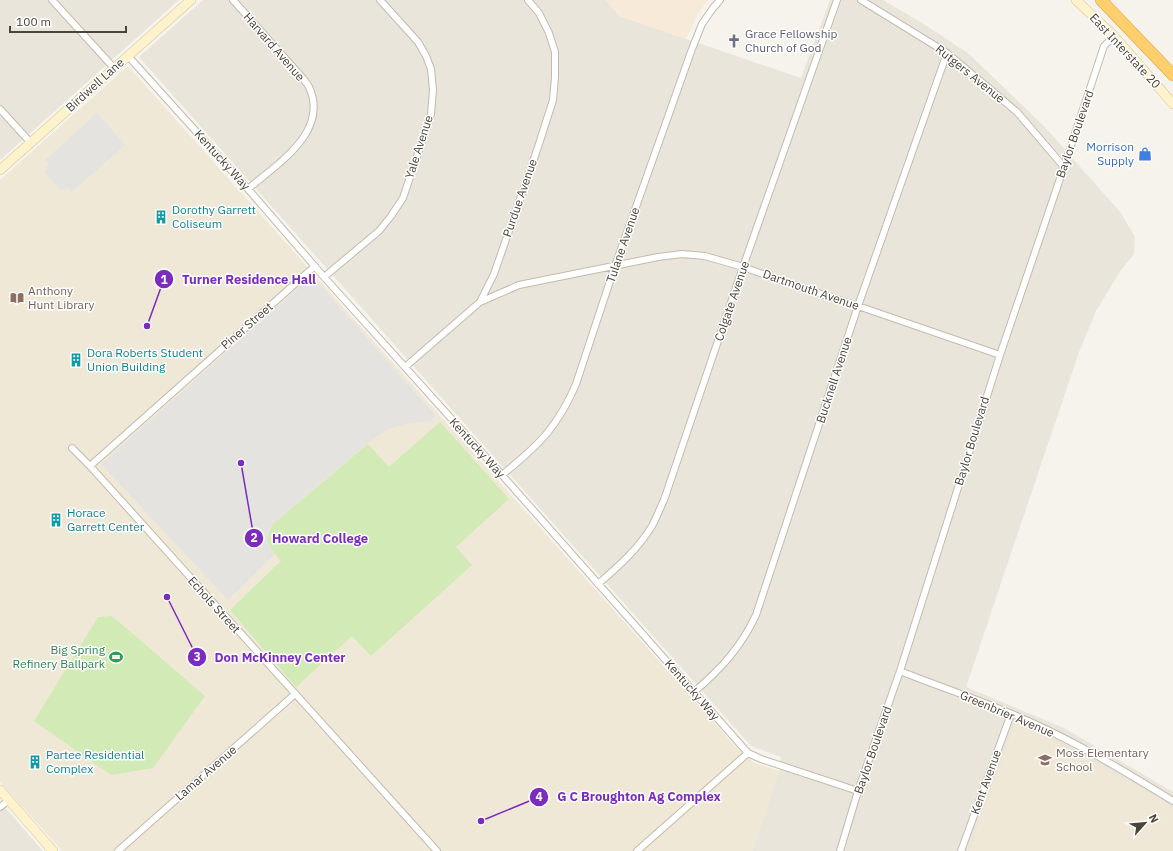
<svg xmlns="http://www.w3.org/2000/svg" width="1173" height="851" font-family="'IBM Plex Sans',sans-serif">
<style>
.residential{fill:#eae5da}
.commercial{fill:#f7ead8}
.education{fill:#efe8d6}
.pitch{fill:#d2eab5}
.parking{fill:#e5e3e0}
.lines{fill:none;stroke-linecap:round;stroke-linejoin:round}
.street-casing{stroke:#c2bbae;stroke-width:8}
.secondary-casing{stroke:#d6c79b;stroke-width:10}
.highway-casing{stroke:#e0a43c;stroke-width:12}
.street{stroke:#fff;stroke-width:6}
.secondary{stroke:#fff3cd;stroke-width:9}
.highway{stroke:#ffcf6e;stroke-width:11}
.labels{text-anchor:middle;stroke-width:3;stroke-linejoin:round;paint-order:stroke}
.worship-label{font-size:12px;fill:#5b616d;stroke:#fff;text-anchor:start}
.street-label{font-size:12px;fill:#4b4439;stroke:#fff}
.shop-label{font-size:12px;fill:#366cbe;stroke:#fff;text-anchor:end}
.culture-label{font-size:12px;fill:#0d838f;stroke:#fff;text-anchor:start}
.education-label{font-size:12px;fill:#785e54;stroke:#fff;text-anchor:start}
.leisure-label{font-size:12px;fill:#27864d;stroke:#fff;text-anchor:end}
.leader{fill:none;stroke:#7b2cbf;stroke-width:1.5}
.callout-dot{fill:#7b2cbf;stroke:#fff;stroke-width:1.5}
.mark-label{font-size:12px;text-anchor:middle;font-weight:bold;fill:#fff}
.callout-label{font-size:13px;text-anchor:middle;font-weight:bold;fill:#7b2cbf;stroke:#fff;stroke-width:3;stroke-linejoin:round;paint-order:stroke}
</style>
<rect width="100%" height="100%" fill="#f6f3ec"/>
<path class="residential" d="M0,0H179L0,160Z
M203,0H606L619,16L801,78L830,0H883L927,26L969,54L1045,127L1121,213L1135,237L1134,254L1121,270L1096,311L1079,352L966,687L1064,728L1173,792V851H752L779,771L781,757L751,746L139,57Z
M0,802L43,851H0Z"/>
<path class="commercial" d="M606,0H708L698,14L686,39L619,16Z"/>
<path class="education" d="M128,66L734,745L754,763L779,771L752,851H62L0,782V180Z
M1016,720L1162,800L1173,808V851H969Z"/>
<path class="pitch" d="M440,422L509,499L456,547L472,565L371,656L352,636L296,687L230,610L281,561C269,546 263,543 273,524L368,444L389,467Z
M112,616L205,696L153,768L111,775L34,721L98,617Z"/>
<path class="parking" d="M97,113L125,145L72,192L68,188L63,191L59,189L45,173V170L49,164L45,160Z
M312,276L436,416L430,422H420L406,424L388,429L374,438L273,524L269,531L268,539L269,547L275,554L228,600L101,464Z"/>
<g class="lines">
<g class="street-casing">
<path id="street" d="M52,0L114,68
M233,0L300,75C303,79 307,83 309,87C330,132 277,164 248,189
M861,0L947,53L1017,112L1064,167
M128,56L248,189L324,277L502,475L748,753L761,759L858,791
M0,109L31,143
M324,277L379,231L391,216L403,198L431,114L433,90L431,69L426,56L418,42L380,0
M480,302L519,285L658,257L682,254L705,256L743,267L800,287L858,306L1000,355
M405,367L480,302L494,274L538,147L553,100L555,77V52L549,33L539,13L528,0
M72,448L90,466L437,851
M90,466L315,266
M502,475C518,462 535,448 548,432C559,418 569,401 576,384L615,266L692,49L702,24L713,8L720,0
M598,584C619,566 638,549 652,526C657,517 660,508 664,500L743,267L837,0
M900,671C937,686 975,698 1012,714C1068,737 1121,769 1173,801
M694,692C721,669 741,647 756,615L858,306L947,53
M0,807L9,800
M118,851L295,694
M637,851L748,753
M840,851L858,791L900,671L1000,355L1064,167L1104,46L1114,36
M961,851L1011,714"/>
</g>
<g class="secondary-casing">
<path id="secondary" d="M1076,0L1114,36L1173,104
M0,170L191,0
M0,790L53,851"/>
</g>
<g class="highway-casing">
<path id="highway" d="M1101,0L1173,75"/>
</g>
<use href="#street" class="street"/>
<use href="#secondary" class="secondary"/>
<use href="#highway" class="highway"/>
</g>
<defs>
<g id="church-bare" transform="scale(1.08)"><path d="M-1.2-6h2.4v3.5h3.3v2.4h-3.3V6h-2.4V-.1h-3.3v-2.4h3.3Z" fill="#6b7280" stroke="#fff" stroke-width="2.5" paint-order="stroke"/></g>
<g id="shop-bare" transform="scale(1.08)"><path d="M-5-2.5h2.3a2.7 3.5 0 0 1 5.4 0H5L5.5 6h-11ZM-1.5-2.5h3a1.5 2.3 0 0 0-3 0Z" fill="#3f7fe0" stroke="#fff" stroke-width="2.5" paint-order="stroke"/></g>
<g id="building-bare" transform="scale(1.08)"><path d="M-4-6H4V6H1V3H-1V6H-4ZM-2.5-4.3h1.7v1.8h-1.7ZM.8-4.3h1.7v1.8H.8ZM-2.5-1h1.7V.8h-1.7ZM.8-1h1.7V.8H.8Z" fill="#0f9aa8" stroke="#fff" stroke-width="2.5" paint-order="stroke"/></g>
<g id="library-bare" transform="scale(1.08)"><path d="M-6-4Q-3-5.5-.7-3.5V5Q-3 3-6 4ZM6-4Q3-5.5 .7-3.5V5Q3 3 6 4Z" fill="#8d6e63" stroke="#fff" stroke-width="2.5" paint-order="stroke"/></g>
<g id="stadium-bare" transform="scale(1.08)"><path d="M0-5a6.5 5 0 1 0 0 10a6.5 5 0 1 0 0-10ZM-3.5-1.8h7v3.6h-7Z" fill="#2e9e5b" stroke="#fff" stroke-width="2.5" paint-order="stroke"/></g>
<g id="school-bare" transform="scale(1.08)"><path d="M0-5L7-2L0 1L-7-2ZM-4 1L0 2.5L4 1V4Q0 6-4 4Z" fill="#8d6e63" stroke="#fff" stroke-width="2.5" paint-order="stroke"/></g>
</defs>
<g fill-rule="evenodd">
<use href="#church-bare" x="734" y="41"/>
<use href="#shop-bare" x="1145" y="154"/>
<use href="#building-bare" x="161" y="217"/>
<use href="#library-bare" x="17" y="298"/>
<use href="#building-bare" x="76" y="360"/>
<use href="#building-bare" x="56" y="520"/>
<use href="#stadium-bare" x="116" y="657"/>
<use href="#school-bare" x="1045" y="760"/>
<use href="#building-bare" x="35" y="762"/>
</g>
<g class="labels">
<g class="worship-label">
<text x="745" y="38">Grace Fellowship<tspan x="745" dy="14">Church of God</tspan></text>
</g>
<g class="street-label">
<text transform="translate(274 47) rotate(49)" y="4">Harvard Avenue</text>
<text transform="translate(1125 51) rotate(47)" y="4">East Interstate 20</text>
<text transform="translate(970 74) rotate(39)" y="4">Rutgers Avenue</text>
<text transform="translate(95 85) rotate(-42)" y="4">Birdwell Lane</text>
<text transform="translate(1075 134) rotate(-71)" y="4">Baylor Boulevard</text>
<text transform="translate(419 147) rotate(-72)" y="4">Yale Avenue</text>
<text transform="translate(222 160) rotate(48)" y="4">Kentucky Way</text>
<text transform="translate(520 198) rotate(-71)" y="4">Purdue Avenue</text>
<text transform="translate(623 245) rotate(-71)" y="4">Tulane Avenue</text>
<text transform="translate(811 290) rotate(19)" y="4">Dartmouth Avenue</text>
<text transform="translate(732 301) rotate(-71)" y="4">Colgate Avenue</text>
<text transform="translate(247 326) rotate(-41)" y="4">Piner Street</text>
<text transform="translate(834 380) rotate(-72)" y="4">Bucknell Avenue</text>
<text transform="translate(972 441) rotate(-73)" y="4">Baylor Boulevard</text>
<text transform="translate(477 448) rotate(48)" y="4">Kentucky Way</text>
<text transform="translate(214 605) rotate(48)" y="4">Echols Street</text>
<text transform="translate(692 690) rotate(49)" y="4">Kentucky Way</text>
<text transform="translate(1007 714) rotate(23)" y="4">Greenbrier Avenue</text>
<text transform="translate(873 750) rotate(-71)" y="4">Baylor Boulevard</text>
<text transform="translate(206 773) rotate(-41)" y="4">Lamar Avenue</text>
<text transform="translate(986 782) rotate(-70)" y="4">Kent Avenue</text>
</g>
<g class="shop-label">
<text x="1134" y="151">Morrison<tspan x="1134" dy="14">Supply</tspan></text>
</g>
<g class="culture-label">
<text x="172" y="214">Dorothy Garrett<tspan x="172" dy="14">Coliseum</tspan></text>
<text x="87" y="357">Dora Roberts Student<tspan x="87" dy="14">Union Building</tspan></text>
<text x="67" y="517">Horace<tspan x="67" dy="14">Garrett Center</tspan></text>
<text x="46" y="759">Partee Residential<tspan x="46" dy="14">Complex</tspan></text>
</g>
<g class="education-label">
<text x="28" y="295">Anthony<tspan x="28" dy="14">Hunt Library</tspan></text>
<text x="1056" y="757">Moss Elementary<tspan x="1056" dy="14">School</tspan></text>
</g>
<g class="leisure-label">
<text x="105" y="654">Big Spring<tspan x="105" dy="14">Refinery Ballpark</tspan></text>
</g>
</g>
<path class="leader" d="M147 326L164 279M241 463L254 538M167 597L197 657M481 821L539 797"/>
<g class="callout-dot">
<circle cx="147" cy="326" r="4"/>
<circle cx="241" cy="463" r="4"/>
<circle cx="167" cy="597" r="4"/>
<circle cx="481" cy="821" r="4"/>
<circle cx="164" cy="279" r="10"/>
<circle cx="254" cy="538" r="10"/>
<circle cx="197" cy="657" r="10"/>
<circle cx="539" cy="797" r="10"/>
</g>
<g class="mark-label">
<text x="164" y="284">1</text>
<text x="254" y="542">2</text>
<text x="197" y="661">3</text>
<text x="539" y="801">4</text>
</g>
<g class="callout-label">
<text x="249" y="284">Turner Residence Hall</text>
<text x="320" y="543">Howard College</text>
<text x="280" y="662">Don McKinney Center</text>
<text x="639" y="801">G C Broughton Ag Complex</text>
</g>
<g transform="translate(1145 823) rotate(63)" stroke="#ffffff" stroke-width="3" paint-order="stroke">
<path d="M0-3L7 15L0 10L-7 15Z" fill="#4b4439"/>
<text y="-6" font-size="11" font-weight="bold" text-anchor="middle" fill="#4b4439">N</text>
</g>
<path d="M10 26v6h116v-6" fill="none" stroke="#4b4439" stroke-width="2"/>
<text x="16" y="26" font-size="12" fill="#4b4439" stroke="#ffffff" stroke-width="3" paint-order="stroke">100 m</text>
</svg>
